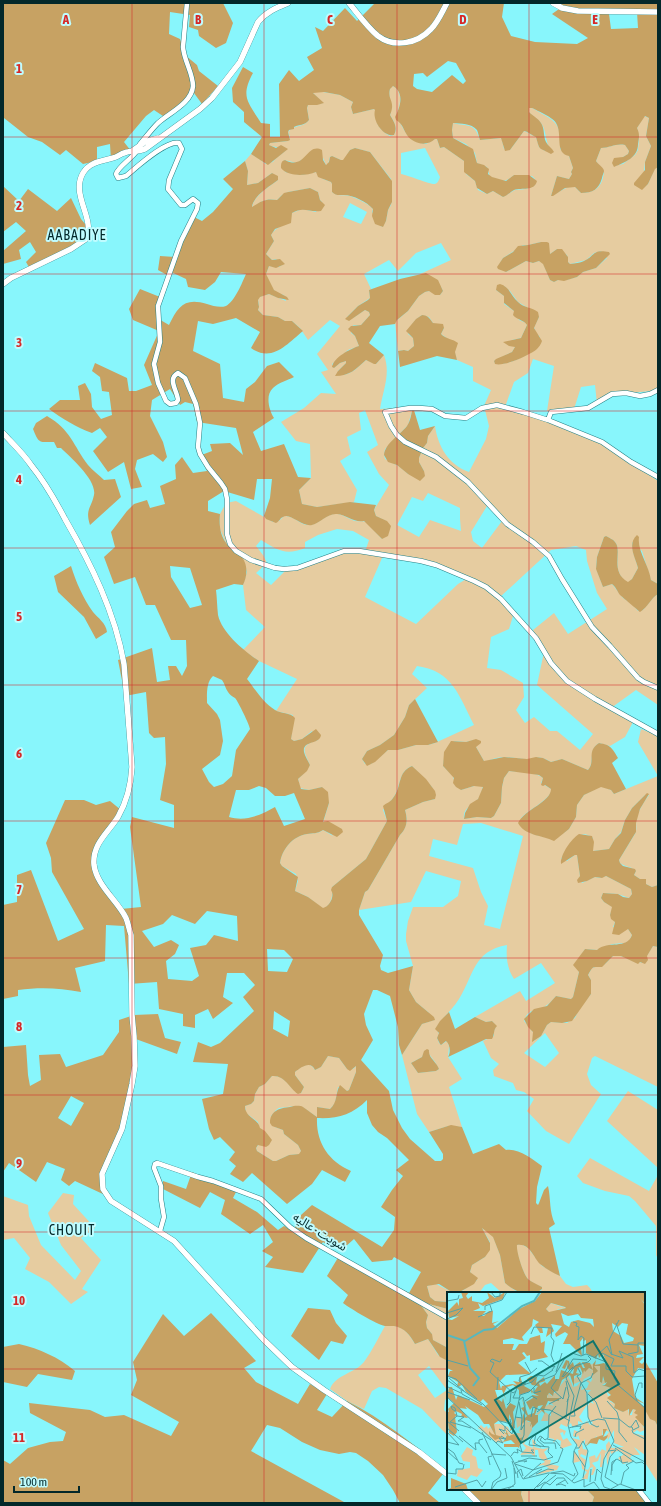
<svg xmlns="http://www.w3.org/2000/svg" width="661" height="1506" font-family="'Asap Condensed','Noto Sans Arabic',sans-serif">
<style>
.green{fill:#e6cca0;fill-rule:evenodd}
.forest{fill:#c7a263;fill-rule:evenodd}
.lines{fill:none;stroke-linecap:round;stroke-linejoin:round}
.minor-casing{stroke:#278085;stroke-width:5.5}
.major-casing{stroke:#278085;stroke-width:6}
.minor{stroke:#fff;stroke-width:4.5}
.major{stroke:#fff;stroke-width:5.5}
.grid{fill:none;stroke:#d62828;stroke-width:1;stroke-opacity:0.55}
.labels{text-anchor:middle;stroke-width:4;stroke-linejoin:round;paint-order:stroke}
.street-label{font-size:12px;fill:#03282a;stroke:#bffcff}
.quarter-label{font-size:14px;letter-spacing:1px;fill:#03282a;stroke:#bffcff}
.inset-river{fill:none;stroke:#56b8be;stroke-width:2}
.inset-road{fill:none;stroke:#53a4a8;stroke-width:1}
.view{fill:#0f766e;fill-opacity:0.15;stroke:#0f766e;stroke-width:2}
.inset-edge{fill:none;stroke:#03282a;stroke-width:2}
.grid-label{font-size:13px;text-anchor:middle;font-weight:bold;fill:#d62828;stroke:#bffcff;stroke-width:4;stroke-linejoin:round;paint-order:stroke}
</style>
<rect width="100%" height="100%" fill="#88f6fc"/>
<path class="green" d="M393,86C404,93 400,106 396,116C405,130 407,142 426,144L435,139H437L440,148L444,147L464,161L466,174L475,181L478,190L487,194L493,191L503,197L515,190L526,189L535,185V179L532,176L514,175C504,184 501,180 490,177L487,167L477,163L475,153L466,144L453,138L452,130L453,123C469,127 474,122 480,140L501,138L502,140L504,149L510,150L524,131C527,132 533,136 536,137L539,147L545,151L549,147C545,139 546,129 541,123C537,118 532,116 529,112V107L532,108C554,121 562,121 560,149L569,156L573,168L571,172L572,174L569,179L557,176L551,196L568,187H575L581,193C589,193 597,191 601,183C603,180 603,176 604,173L596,161L601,148C610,148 616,143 625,145L629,151L628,154L623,157L614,166L623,164L635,155L638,150L639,138L637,128L644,116L649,118L646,136L651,146L645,162L642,189L648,184L655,168L658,167V394L651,391L631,393L615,391L597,404L595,385L581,387L574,409L547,411L554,366L533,359L528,373L514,382L505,407L553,423L601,442L658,481V584L651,580L642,551L632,542L633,552L638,568L632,579L628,583C609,571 623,551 615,542C613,539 609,538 606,536L604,537L597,557L596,568L603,587L612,584L623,598L632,604L638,611L643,610L654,597L658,594V705L636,690L611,708L633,722L625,737L610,746L599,743C588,749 595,762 588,770L562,759L551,762C535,753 537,761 524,759C510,757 499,755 486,762L484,761L476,747L474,740L466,742L454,741L444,759L443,766L453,776L454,780L461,790L474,786H483C482,790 481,796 478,799C473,805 462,808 464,819L477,817L491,818L494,816L501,803L502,787L504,778L509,771C518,772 537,772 543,778L541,783L551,789L552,791C544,804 530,808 521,818L528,832L536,835L555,839L569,829L576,817L577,805L584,795L601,786L611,790L614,794L658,776L638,742L641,729L656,735L658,739V885L652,887L646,884V882L643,879H640L634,875L636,871C631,866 625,867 620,863L619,860L635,834C637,829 636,826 636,822C637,812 644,802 649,795H645L632,808L625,820L621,832L615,839L609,849L593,851V838C578,825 567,848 561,859L567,861L575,855H577L580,876L579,878L582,883L595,877L600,878L606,876L631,889L632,894L629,898L618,894L603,893L601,898L604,902L613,907L610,915L615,922L613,927L628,929L632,935L629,941L625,943L612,944L597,950L585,949L580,957L578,970L579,972L573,997L571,999L556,996C553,999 550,1003 547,1005C539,1012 529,1006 524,1021L533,1032L534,1041L541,1036L547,1025L551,1022L567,1023L575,1018L579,1009L591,994V980L588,975L592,968L605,964L613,956H621L638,963L640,962L642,963L653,946L658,947V1087L595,1056L592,1058L587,1074L591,1085L601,1094L569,1144L546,1131L527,1111L534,1099L524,1092L516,1090L513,1083L494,1076L493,1070L499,1064L491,1058L483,1041L494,1036V1031L496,1026L492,1021L486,1022L475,1017L520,991L526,1001L555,983L541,963L514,979C507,968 506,958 507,945C473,951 474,975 459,999C452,1010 442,1018 436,1028L439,1034L437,1038L439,1043L441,1045L447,1041L449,1046L448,1057L462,1079L449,1087L462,1127L448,1126L429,1132L417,1114L402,1055L422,1024L434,1020L428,1012L416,1002L409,990L413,966L406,941V934L408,921L413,907H443L458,896L461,881L426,871L411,902L359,910L365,892L368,890L400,835C407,828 408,819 405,810L423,802L435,799L432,787L412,766C399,771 401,783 395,795C392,800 387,805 383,810L387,821L366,859L332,887C333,895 332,905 323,909L308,897L295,891L298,881L296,874L282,866L280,863C282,849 293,836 307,834C313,833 318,834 323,830L333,836L323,823L329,803L322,787L309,790L300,788L298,779L304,773L310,765C303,749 300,746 318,740L312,731L302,739L294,741L291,739L293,715L276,711L297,679L259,661L243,650L265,627L246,610L243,585L247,572L245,565L240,555L226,543L220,529V514L226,503L236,501L273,522L279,521L284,516C294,515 299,525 309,525C319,525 327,512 338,514C344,515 349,519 355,521C359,522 363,520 367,523L382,539L386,521L376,516L374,510L389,485L379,474L367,452L378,445L365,410L359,413L361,430L347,437L351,454L340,461L357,490L354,502L317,507L302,504L299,490L311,478L310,444L296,441L281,422L304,408L321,393L336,394L321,372L328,370L317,354L340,326L330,320L308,340L300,328L292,321H285L278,317L263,315L258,310L259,306L258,300L259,297L269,294L286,301L284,295C272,293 269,284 266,274L269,266L279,267L282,265L276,259L272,260L266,254L274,241L271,235C276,226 288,226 292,213L302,209L316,212L322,202L320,200L318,192L310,188L288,192L282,195L277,200C266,198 261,201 252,208C253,196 269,187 278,180L272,173L258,183L247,185L248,171L245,161L251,154L261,160L265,164L273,162C277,156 283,154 287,149L271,146L269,145L270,143L288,141L290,137L288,132C295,124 303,128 309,120L307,108L308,105L323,103L312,92H323L340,95L353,102L351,107L353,114L374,109L376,110C374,122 380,131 390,136L394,135C398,128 394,121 390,115C394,105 386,96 391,87ZM355,148L370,152L391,179L392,198L391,205L388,210L386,221L382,227L372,212L373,209C367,203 358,199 350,196C343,194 338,197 332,192V184L331,182L323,179L316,172L301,175L285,172L284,160L297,163L307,156L323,158L326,165L328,164L330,157L332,156L341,160H344L350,150ZM425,148L440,177C439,180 438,183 435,184C432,185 407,175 401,174V153ZM350,203L367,212L361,224L343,217ZM541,242L550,254L557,249L567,255L568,260V262L570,264L586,260L594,253L601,251L607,258L596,268L583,272L577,277L566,280H558L554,282L550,280L543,263L539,261L533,263L526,261L506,272L499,265L503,258L523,245H528ZM441,243L451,260L418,275L426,273L441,287L443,291L440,295L429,291L425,292L419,296L408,311L395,322L398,351L404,350L408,351L414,346L413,338L408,334C411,325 414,320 422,315L429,317L433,323L444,328L441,334L451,341L457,360L473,367V381L491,390L484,406L489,426L486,439L469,472C449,465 438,447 435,426L428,436L427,443L423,448L419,458V462L424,471V476L408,474L400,467L385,459L384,455L385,449L408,425L413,407L380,409C383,390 391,374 384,355L376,364L366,360C358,367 352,375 340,375L338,371L346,363V361L340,363L334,368L332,364L348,350L359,346L355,336L351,333L353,325H361L370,315L369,312L365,310L353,318L347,317L358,306L370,298L369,290L371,289L364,274L389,260L398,271L416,253ZM504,286L510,291L518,302L530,309L539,317L534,327L536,333L540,337L536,349C527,355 506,367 495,363L494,361L512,352L515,347L512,340L521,338L527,325L526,323L519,320L514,311L504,304V296L496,290ZM428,493L460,508V519L461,531L430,520L419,537L397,525L412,497L423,501ZM487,506L502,521L482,548L473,541L471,532ZM337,529L353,531L369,540L365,552H341L285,571L271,585L256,573L267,563L263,555L256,546L261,540C278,550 285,556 305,548V542L318,535ZM576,546L586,550L587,561L597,593L607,609L568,634L554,613L533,630L544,652L537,685L593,734L580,750L557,731H550L534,717L525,723L516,710L524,697L523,683L501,670L487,668L491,637L509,629L513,616L500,597L551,550ZM382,558H391L444,567L468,578L458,584L416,624L365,597ZM417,666C453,671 459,696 474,725L435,743L428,745H416L398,750H388L371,764H365L362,759L367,751L380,745L394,735L405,717L409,705L427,688L412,674ZM481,823L523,836L500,929L484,925L488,906L481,892L473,868L429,856L433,839L457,845L463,824ZM545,1033L559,1053L545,1067L524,1053ZM429,1050V1054L435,1062L439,1069L436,1071L418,1073L411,1063L422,1057L424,1053Z
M328,1056L339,1058L347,1069H353L356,1066V1072L349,1090L347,1091L341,1087H338L335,1103L330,1109L317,1107V1117L304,1108L295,1106L279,1108L276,1110L271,1116L275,1127L283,1130L284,1134L298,1145L301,1151L300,1154L289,1155L276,1161H273L257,1151L256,1148L267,1134L259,1128L258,1122L246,1113L245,1106L251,1104L254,1101L255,1094L259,1087L265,1084L272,1076C281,1075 287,1082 292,1088C294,1091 298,1092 301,1093L304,1087L295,1075V1072C301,1066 310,1060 315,1070L321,1067Z
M628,1091L658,1110V1168L607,1121Z
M590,1158L649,1191L658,1175V1259L656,1255V1226L635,1201L629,1196L605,1191L583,1183L577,1176Z
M63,1193L74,1195L73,1204L95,1228L81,1238L101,1260L82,1289L88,1292L71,1304L49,1282L25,1269L30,1258L14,1238L3,1240V1196L28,1205L29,1216L41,1245L75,1280L81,1271L61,1245L48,1213Z
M482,1228L493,1236L500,1255L505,1283L517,1292L520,1293H502L491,1283L485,1285L479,1293H448V1302L435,1301L430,1297L427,1286L436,1284L450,1291L461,1292L477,1280L470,1272L472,1265L485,1257L490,1242Z
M521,1244L528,1248L542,1266L560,1276L566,1284L573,1287L587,1285L590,1288L593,1293H537L542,1290V1287C537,1285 531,1282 528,1279C523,1274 516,1251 516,1245Z
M425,1303L448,1309V1348L433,1340L432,1338V1334L427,1328L426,1322L428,1315L420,1304Z
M385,1326C402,1324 407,1331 415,1344L428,1339L438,1355L448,1361V1397L445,1400L444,1410L448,1414V1436L422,1409L386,1388L379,1387L372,1391L364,1409L347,1401L330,1389C336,1374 354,1374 364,1362C372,1351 378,1338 385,1326ZM429,1366L447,1390L435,1398L418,1375Z
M644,1408L655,1421L658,1427V1483L644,1461Z
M522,1489H586L594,1497L592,1503H524L521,1494Z"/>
<path class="forest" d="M3,3H223L233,23L226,43L216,48L199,36L198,30L189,27L190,15L170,12L169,34L180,39L185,55L197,65L199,71L218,86L202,104L194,93L178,107L163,116L154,110L146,116L124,142L131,151L111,160L110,144L97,147V161L83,164L66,150L60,155L42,142L28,137L4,118L3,119Z
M375,3H504L502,17L511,36L535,42L577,44L588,38L552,14L559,9L552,3H658V167L655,169L648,184L642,190L634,185V183L645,170V162L651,146L646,136L649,118L645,116L637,128C640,134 639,138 638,144C638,158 625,162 614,167L612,163L614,158L623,157L628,154L629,151L625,145C616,143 610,148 601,148L596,161C598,164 604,168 604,171C604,172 602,177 602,178C599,189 593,193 581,193L575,187L565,188L553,196H551L557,176L569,179L572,174L571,172L573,168L569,156C554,153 563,134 556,123C554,118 538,111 532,108H529V112C533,116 538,118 541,123C545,129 543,136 546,142C548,146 552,148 554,152L551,154C538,147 540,151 536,137C533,136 527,131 524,131L510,150L505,151L501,138L480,140C479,137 478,132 477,130C471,123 461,124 453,123L452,130L453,138L473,149L477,163L484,165L489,169L488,174L492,177L506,181L514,175H529L537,181C534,192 522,187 514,190C510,192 507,196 503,197L493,191L487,194L477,188L475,181L464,172V161L444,147L440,148L437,139H435C427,147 413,144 407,135C403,129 403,124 396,120L395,117C400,108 405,93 393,86L390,89C387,100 396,101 390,115C394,122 398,127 394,135C383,137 372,120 375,110L374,109L353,114L351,107L353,102L340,95L324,92L313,93L324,103L317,105H308L307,108L309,120C304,126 300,124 294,127V129L289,130L288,132L290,140L288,141L270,143L269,145L276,148L281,145L288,149L268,165L251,154L262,137L244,122V112L233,102L232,88L243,67L253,73C240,97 248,102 261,123L270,124V137H280L279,84L289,70L299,81L314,70L307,57L322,48L315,27L323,31L345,8L357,21ZM637,12L638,28L611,29L609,14ZM448,61L456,63L466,81L463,84L452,75L432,92L417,89L413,86L414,74L423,73L427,77Z
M355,148L370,152L392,181V202L388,210L386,221L383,227L375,224L372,216L373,209C367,202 353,195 344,195C338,195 336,196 332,192V184L331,182L318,177L316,172C306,176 288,177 281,168C281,164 281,161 285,160C306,171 306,142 322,150L323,160L326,165L329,162L330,157L332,156L341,160H343L350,150Z
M245,161L248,171L247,185L258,183L272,173L278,176V180C270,186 253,196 252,207C261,201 266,198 277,200L284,193L288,192L310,188L318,192L320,200L325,205L321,211C309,213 304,206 292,213L291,223L275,229L271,235L274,241L266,254L272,260L280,259L285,264L276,268L269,266L266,274L274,290L287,297L289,300L278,298L269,294L260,297L258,300L259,307L258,310L263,315L278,317L285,321H292L303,331C287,344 272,363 251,348L260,332L236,318L213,324L198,321L193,351L220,364L223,398L244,402L246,389L255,382L267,366L279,362L294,377C288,380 278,383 273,388C265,395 269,410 274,418L253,432L261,451L284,444L298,477L311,478L299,490L302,504L317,507L350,502L376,505L374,510L376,516L387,521L391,526L388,536L382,539L364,521C354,523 347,515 337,514C328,513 320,523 312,525C301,527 290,512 283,517C280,518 280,521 276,523L266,519L264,516L270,498L272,479H257L254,500L224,491L208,501V511L220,514C219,525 220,536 227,544C231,549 236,551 240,555C248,563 248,575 243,585L234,584L216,590C217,598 217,606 218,615C222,633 244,651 259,661L247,679C255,689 263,703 275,710C281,714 290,712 295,718L291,739L294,741L302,739L316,729L321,735C320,745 302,740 304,752C305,756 308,761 310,765L307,771L298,779L301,789L309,790L322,787L328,792L329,803L323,822L328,821L342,829L343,832L337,837L323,830C317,834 313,833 307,834C293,836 282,849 280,863L282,866L298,877L295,891L308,897L323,908C330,906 335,896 331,890L332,887L366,859L387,821L383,806C386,803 391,802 393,798C402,787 397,772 412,766L426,779L435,791L436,795L435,799L423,802L405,810C408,820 407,828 400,835L368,890L365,892L359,910V915L383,955L380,966L381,970L388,973L413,966L409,990L416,1002L434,1017L435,1020L422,1024L402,1055L399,1045L398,1027L390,996L377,990H373L364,1014L366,1025L373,1040L361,1060L389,1091L393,1110L402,1128L410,1139L435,1161H441L443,1159V1154L429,1132L451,1125L462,1127L473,1154L499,1144L506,1150C519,1148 532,1159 542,1166L537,1187L536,1203L538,1205L539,1203L544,1190L548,1186C551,1199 549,1212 555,1224L549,1228L560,1276C553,1273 546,1269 540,1264C533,1257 530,1243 517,1245C516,1250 523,1274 528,1279C531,1282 537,1284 542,1287V1289C531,1299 515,1292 505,1283L500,1255L493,1237L482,1228L490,1243V1250L485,1257L472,1265L470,1272L478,1278L474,1284L458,1293L450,1291L439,1284L427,1286L430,1297L435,1301L448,1302V1309L425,1303L420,1304L428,1315L426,1322L427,1328L432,1334L433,1340L448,1348V1361L440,1357L428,1339L415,1344C410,1335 405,1328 394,1326C391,1326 388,1326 385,1326C376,1324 351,1309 343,1303L348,1295L327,1276L339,1256L409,1293L421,1272L394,1257L392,1260L372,1262L354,1239L345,1247L330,1239L327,1245L323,1242L303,1273L265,1267L273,1257L262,1251L273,1242L263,1225L250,1234L221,1214L225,1200L210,1192L200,1208L163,1189V1181L186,1189L192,1172L236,1192L233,1198L257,1212L278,1230L284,1226L293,1231L301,1215L312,1205L382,1247L394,1230L395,1217L381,1207L392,1190L403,1176L396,1170L409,1160L387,1138L378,1132L372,1125L367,1113V1100C352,1115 337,1119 317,1118C316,1142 328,1161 351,1171L345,1182L322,1170L312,1184L287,1204L252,1173L243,1182L230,1174L236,1166L229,1160L235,1152L220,1137L214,1140L209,1129L202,1099L223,1094L228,1064L193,1062L198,1042L211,1047L220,1043L254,1011L243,997L255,985L244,973H227L223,997L233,1003L213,1019L208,1009L195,1015V1028L183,1026V1014L159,1009L157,982L129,984L124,926L106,925L105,961L75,968L81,992C60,988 40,987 18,990V996L3,999V905L17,902V875L31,870L58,941L84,929L52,872L51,858L46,843L65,800H84L96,805L110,801L121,810L95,849L98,880L121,909L141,907L130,827L132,817L174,828V805L160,800L166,764L165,737L154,738L149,733L146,692L125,696L118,660L152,648L157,682L170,680L168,666H176L182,676L187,666L186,640H171L155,605H146L135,577L114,584L104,557L115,547L111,532L127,511L134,504L147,500L150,508L165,504L160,486L176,479L175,465L182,457L193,473L207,471L199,456L212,451L210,444L230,443L243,455L236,428L197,422L193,404L185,402L180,405L170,389L152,400L150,416L163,442L167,457L163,462L153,454L137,460L135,469L142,487L131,489L124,462L108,472L93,451L107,437L100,428L92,433C76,427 63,419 49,409L60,400H80L78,386L85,383L91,394L92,407L101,419L112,415L109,392L102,391L100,377L92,371L95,363L127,378L129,391H136L152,385L144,365L159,331L133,320L129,309L140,289L160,297L157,318L169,325C178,306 185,297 207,304C213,306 220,308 226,306C235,301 242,283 246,274L221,272L215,282L205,290L188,287L186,279L169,271L167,275L158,270L160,256L175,257L192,216L202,221L213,212L233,189L223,179ZM170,566L190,568L202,605L190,608L171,577ZM213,676L222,680C225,684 225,688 228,692C230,695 232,696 235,698C238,701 250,726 250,729L236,750L232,776L223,784L214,787L209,782L202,769L220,755L223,741L220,720L217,714L207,703C207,695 206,682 213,676ZM259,786L266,788L275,796H285L294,793L305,819L284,826L275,807C261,815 246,822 229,817L236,790H249ZM207,911L237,916L238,941L214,935L206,945L190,948L199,976L192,981L168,979L166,961L175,954L179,945L171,940L154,947L142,931L163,924L172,915L195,924ZM267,949L284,950L293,959L287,972L268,971ZM274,1011L290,1021L288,1037L273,1029ZM328,1056L339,1058L347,1069L350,1071L356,1066V1072L349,1090L347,1091L340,1085C335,1093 338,1102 330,1109L317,1107V1117C312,1114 308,1110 303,1107C299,1105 294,1106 290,1107C279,1108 270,1111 270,1123L272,1126L283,1130L284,1134L298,1145L301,1151L299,1154L289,1155L276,1161H273L257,1151L256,1148L258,1145L266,1147L269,1145L272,1140L265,1131L260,1128C258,1118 245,1118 245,1106L251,1104L254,1101L255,1094L259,1087L265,1084L272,1076C285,1075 289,1088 298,1094L301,1093L304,1087L295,1075V1072C301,1067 311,1060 315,1070L321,1067Z
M3,186L19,201L28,189L57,211L71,198L81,219L86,225L85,238L30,269L26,262L36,252L30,242L19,250L21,259L3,264V251L26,231L16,222L3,232Z
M541,242H547L549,243L550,254L557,249H562L568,257V262L570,264C575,263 580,263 584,261C595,256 592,249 609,252L610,254L596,268L583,272L577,277L564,281L558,280L554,282L550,280L543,264L539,261L533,263L526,261L506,272L498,269L497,267L503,258L513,252L518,246L528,245Z
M426,273L438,280L443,291L440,295H435L429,291L425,292L419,296L408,311L397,320L395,324L380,326L369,343L384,355L376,364H374L366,360C356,369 350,376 335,376L338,371L346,363V361L340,363L334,368L332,367C334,357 350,349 359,346L355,336L348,329L351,326L361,325L370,315L369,312L365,310L349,321L345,319L358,306L368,300L370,298L369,290L400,279Z
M500,284C510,287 511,296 518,302C524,308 532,307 538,312L539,317L534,328L542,341C541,344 539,347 537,349C530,355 504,367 495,364L494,361L496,359L512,352L515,347L509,346L503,342L521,338L527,325C524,320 517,320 513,315L514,311L504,303V296L496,290L497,285Z
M422,315C428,315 430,319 433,323L443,324L444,328L441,334C446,339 453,339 458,343L455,352L457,360L437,356L400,367L398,351L404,350L408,351L414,346L413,338L406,331L416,319Z
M413,407L420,430L435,426L428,436L427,443L423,448L419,458V462L424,471L425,476L420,481L408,474L397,465L388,462L384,455C385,443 400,435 407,426C411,420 411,414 413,407Z
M47,416C71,430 73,445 88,465C92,470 99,475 104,480L115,479L121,497L90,525C85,509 91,509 94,495C97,480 71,458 61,448H57L54,442C39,442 39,444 33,429L36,423Z
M637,535L639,537C637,551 649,565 651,580L658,584V594C651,598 648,607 640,612C639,611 621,596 620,595C617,591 616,587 612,584L603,587L596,569L597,557L604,537L606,536C609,538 613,539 615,542C623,551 609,571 628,582L632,579L638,568C635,557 627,544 637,535Z
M71,566C76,582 83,598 93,612C98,618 106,623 107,632L96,639L84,617L58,592L54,576Z
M415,699L438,742L428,745H416L398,750H388L375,762L367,766L362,759L367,751L380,745L394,735L405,717L409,705Z
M476,739L481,741V743L476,747L484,761L504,757L527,759L536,757L543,758L551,762L562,759L588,770C596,761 586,751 599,743C611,745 612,748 618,758L612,763L626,789L614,794L611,790L601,787L584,795L577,805L576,817L569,829L554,841C542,835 525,836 518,823C525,809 551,802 551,789L545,785L543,786L541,785L543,778L539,775L509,771L504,778L502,787L501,803L494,816L491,818L477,817L464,819L465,813L470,804L478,799L483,787L474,786L461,790L456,787L453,783L454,778L443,766L444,752L451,741L466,742Z
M647,793L649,794L640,809L636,823V832L619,860L620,863L623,866L635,869L636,871L634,875L640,879H646V884L652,887L658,885V947L653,946L647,956L648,960L645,964L640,962L638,964L621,956H613L602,967C592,967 593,966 588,975L591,980V994L572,1021L562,1023L551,1022L547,1025L541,1036L532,1042L533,1032L528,1027L524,1019L534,1009L547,1006L556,996L571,999L573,997L579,972L573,965L585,949L597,950C608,940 627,950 632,935L628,929L619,935L612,934L615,922L611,919L610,915L612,907L604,902L601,898L603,893L618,894L623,897L629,898L632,894L631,889L606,876L602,878L595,877L587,881L578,883L577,880L580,876L577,855H575L561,864C560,855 571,839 579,834L592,836L594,842L593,851L609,849L615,839L621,833L625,820L632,808Z
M449,1012L455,1029L475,1017L486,1022L492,1021L497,1026C493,1030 495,1034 492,1039H486L448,1057C451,1053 450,1044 446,1041L441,1045L440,1044L437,1038L439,1033L435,1029L440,1021Z
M158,1014L165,1038L181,1042L177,1054L133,1038L134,1070L119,1139L102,1175L105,1195L75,1181L69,1186L61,1180L65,1169L47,1162L36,1182L9,1163L3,1172V1047L26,1045L28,1075L30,1086L41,1080L39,1055L60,1054L66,1067L103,1055L119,1032V1020L134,1015ZM71,1096L84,1103L71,1126L58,1118Z
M427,1049L429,1050C428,1058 437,1062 439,1069L436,1071L418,1073L411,1063L422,1057L424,1051Z
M308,1308L330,1310L336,1323L347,1336L343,1344L331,1341L319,1360L291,1336Z
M211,1313L256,1361L244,1368L256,1382L298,1404L310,1384L327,1394L317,1410L332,1417L347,1401C383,1419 414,1445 446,1470L428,1493L440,1503H400L393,1490L383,1475L368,1461L356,1453L350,1452L339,1454L320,1450L302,1442L280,1428L267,1425L251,1451L344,1502L343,1503H3V1460L10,1464L28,1448L50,1442L63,1441L66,1432L30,1413L29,1403L90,1410L105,1417L124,1415L171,1436L179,1422L131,1395L137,1380L133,1362L163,1314L184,1336Z
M19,1344C40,1349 58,1357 75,1371L72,1380L38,1374L27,1387L3,1382V1347Z
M644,1359L658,1383V1427L655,1421L650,1419L644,1408Z
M470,1489H522L521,1494L524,1503H477L467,1492Z
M586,1489H636L650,1503H592L594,1497Z"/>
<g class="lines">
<g class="minor-casing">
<path id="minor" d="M140,144C146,137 151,130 158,123C169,113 192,103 193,86C193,73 184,61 183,47L187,3
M136,152C131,159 118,167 116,174L118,178L126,176C137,167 166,140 179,143L182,149L169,180L168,189L181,205H185L193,199L198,203L197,209L181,241L158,306L160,342L154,364L158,383L166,401L170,404L176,403L178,400C177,390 167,379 178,373L185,378L196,404L200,423L198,447L200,454L208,467L221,483L225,489L227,499V534L230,544L236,551L251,560L275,568L284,569L297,568L344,551H359L421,561L436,565L474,581L486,587L501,599L536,638L551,663L567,681L595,699L658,734
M548,420L551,412L588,408L612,394L626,393L640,396L650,394L658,390
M658,477L631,462L602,442L548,420L523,412L497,405L482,408L466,418L445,416L432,409L419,408H410L385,412L391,426L397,435L405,442L436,457L468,482L507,524L533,542L549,556L562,579L592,627L610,646L638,678L644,682L658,688
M160,1231L164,1217L161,1199V1186L154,1168L155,1164L157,1163L198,1177L213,1181L261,1199L290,1227L306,1238L448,1318
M638,1489L649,1503"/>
</g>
<g class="major-casing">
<path id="major" d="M349,3C358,14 367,27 378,36C394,48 417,44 431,29C438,22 442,12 447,3
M553,3L562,8L578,11L658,12
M132,151L145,142L158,138
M3,284L11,278L71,249L86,239C96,219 70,195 83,173C90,161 104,161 116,157C119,155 123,153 127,152C133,150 139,152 145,149L200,109L212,98L240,62L258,22C266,12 276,8 288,3
M3,433C12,443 23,453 31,465C44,481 55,500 65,519C91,564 115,612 124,664L132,767C131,785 127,801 118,817C108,833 92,844 94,865C97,886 117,900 126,918C128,923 129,929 131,935L132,1015L134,1036L135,1066L132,1084L122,1129L102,1174L103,1189L111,1201L174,1241L264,1340L292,1367L324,1390L419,1452L448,1475
M464,1489L478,1503"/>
</g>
<use href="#minor" class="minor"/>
<use href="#major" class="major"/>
</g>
<path class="grid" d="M132,3V1503M264,3V1503M397,3V1503M529,3V1293M3,137H658M3,274H658M3,411H658M3,548H658M3,685H658M3,821H658M3,958H658M3,1095H658M3,1232H658M3,1369H448M644,1369H658M529,1489V1503"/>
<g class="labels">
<g class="street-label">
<text transform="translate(320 1232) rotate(32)" y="4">شويت - عاليه</text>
</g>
<g class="quarter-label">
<text x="77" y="240">AABADIYE</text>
<text x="72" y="1235">CHOUIT</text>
</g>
</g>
<g transform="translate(447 1292)">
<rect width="198" height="198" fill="#88f6fc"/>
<path d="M104,11L112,14L120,16L111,17L108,21L102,20L99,17ZM145,72L152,73L156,78L153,90L155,91L156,84V88L160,90L155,93L164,96L159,98L161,104L166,103L161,106H170L166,108L167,109H162L168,112L167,116L176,120L181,116L182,123H185L186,117L190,118L189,122L195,120L197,127H192L198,138L193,140L190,138L186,141L198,144V163L187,155L193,163H185L183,166L187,169L176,172L171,166L176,163L175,160L170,159L164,162V158L160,174L159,153L162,149L165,156L177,155L167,151V138L161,148L160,143L157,146L162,140L156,137L155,144L150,147V144L138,153V147L135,152L136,157L141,158L139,164L134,162L133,164L139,168L138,177L141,178L143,174L142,165L148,163L149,167L155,157L159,159L155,175H153L154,161L151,169L145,171L149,176L146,183H144L146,175L143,176L140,189V187H135L140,180L135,177L134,169L126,171L127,159L132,165L131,158H133L125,146L133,148L131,143L130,145L126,144L127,138L132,140L134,134L140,129L143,133L146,131L141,126V114L143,110L147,112L141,101L144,98H139L140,113L132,125L136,131L131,129V134H125L124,131L120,135L114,132L112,136L119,139L117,144L116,140L113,141L116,148L120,146L125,153L113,157L114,149L110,147L106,151L107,147L102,146L101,129H94L98,120L104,124V119L96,118L91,123L89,122L102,112L107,114L101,108L111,109L112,106H100L101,101L105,104L121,84L126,95L130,94L134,89L127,92L125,89L130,84L134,86L136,78L142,76L145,79L142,74ZM143,84L147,89L145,87L144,90L141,88L139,89L142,91L140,96L134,98L135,94L133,95L137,87ZM69,125L75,126L76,130L79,127L81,130H85L82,134L85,132V138L77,152L86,156L85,147L89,150L87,155L96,157L102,156L97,160L101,168H104L103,172L112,174L110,178L88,183L102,176L96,173L90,174L98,170L92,165L91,158H88V165L84,162L73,163L79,156L75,151L76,145L71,147L67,142L66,146L60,141H62L54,138L60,143L55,148L57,151L49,150L31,136L34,133L37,136L40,134L41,137L43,135L49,143L47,132H53L61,135L64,142L73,141L75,143L72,139L74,133L70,136ZM20,155L26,158L25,163L29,165L31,176L36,178L30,185L24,183L20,188L10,184L11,178L23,176V170L16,169L14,164Z" fill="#e6cca0" fill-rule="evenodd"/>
<path d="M14,0H22L19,4L21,7L25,4V9L35,11L42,6L40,0L48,6L58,0L56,7L36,14L31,11L33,16L26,19H39L34,24H37L42,19H46L45,31L52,29L46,32L50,36L72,17L88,9L95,0H198V12L194,7L198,13V54L192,53L196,62L190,63L189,66L197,65L192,70L195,72L198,69V77L191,76L185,87L188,105L198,112L191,109L198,116V136L188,125L191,123L187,121L189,118L186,117L182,124V117L176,120L167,116L168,112L160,106L164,103L159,99L164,96L155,93H158L160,90L158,91L156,84L155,91L153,90V74H147L151,79L146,83V72L149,68L148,73L157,71L161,74L156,62L152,66L151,62L149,67L139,61V48L136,49V46L133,50L135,64L123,52H116L121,42L118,40L109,45L108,42L115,34L104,32L107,39L99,45L101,36L95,35L96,41H93L88,33L92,30L86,27L85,34L75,45L77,49L65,46L56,48V52H67L65,58H68L72,52H80L83,46L93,43L94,51L98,49L97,60L101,65L83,69V63L80,64L77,60L75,61L79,66L71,71L84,82L59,83L52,90L54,97L55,94L65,92L70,93L66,89L72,90L73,84L75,90L79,92L77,94L86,99L85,102L84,99L72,103V98L66,93L60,95L57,101L59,108L55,98H48L51,107L55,110L56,106L59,117L63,111L69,114L66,120L68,136L63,139L65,129L62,122V130L51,129L47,132L49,143L56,145L48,148L42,142V139L45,142L48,143L42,132H37L31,123L18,114L20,117L13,116L21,126L14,125L15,122L9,119L7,121L10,123L8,125L10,140L7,144L2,141L0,119L2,120L1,117L7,111L0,105L2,95H5L9,108L11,103L37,115L41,112L36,107L33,110L19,100L15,93L10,95L11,90L1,84L3,79H6L0,76V27L5,28L12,24L2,26L1,19L10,10L12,14V7L16,6ZM104,11L118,15L119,16L102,20L99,17ZM114,21L121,24L131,22L134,26L146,27L147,35L143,31L131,28L124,30L122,35L117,32ZM165,31L171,35L175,31L181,32L179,42L187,46L186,49L177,51L174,44L166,39ZM119,68L122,69L123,73L126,70L127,74L133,70L136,76H138L135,70L143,71L146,78L142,76L138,80L137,78L136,82L133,75L131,76L129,81L133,82L127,84V95L123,83L115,88L111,99L107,100L106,104L102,101L100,104V106H112V109H101L97,118L98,122L93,117L96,113L91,114L88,123H91V130L85,136V132L83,135L84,130L79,128L75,132L76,121L78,126L80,124L74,116L77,115L75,106L81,123L87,121L88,116L86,114L83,118L79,110L86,106L85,103L92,104L86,101L91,94L85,93L80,87L84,84L90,85L89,91L97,85L98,89L92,91L93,94L98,90L100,92L108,83V87H112L114,78L126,82L127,77L122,78L120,75L121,70L118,77L115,76ZM156,137H160L156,145L161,143L160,146L157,149L152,147L150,152L143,151L138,155L144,147L156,143ZM54,138L59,141V138L62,144L67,142L71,147L76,145L72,156L74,159L71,155H57V152H68L64,148L56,150L60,143ZM4,186L19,192L21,198H0L4,196Z" fill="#c7a263" fill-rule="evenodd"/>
<path class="inset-river" d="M0,43L18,49L37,38L46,37L75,14L87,9L93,0M17,49L23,76L32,86L26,94"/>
<path class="inset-road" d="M44,0L48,5L53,4V0M0,9L11,7L12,3M38,18V14L55,8L60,0M0,21L16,16L9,23L0,27M31,25L45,19L43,13M126,30L130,31L129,34L132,35L131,48L134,44L137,46L136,63M169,31L176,52L191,53M84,42L87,35L105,36L104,45L107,49L104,63L107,70M155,61L167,67L164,74H179V79L185,85L198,84M181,62L191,60V51H198M165,63L162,48L172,28M147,66L160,54L164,62L176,66L172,59L186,65L187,81L192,77L198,79M55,67L53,70L45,67L43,69L47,71L43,80L66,101L69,99L66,106H72M0,68L21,74M91,69H95L103,75L108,74L105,78M78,70L84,81M131,76L134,82L130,84L140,101L141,125L144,132L150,135L152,134M109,80L115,61M91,83L97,84L106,78M0,84L9,87L30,107M115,85L126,67L140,68M116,85L126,75M2,86L17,99M110,87L104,96L116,107L119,95M0,88L36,112L65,142L73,103L82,100L93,89L108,83L118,66L125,61L134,64L139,62L159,70V77L168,79L167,86L172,94L198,116M119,89L122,104L120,110M134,91L144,86L146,81M79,92L72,89L73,85L83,82L90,76M1,95L14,101M87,96V101L94,99M14,98L15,102L35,113M50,98L51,85M69,99L70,95L85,90L95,79M0,100L23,108M141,102L149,110L155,126M0,105L64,165L76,187L101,181L116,182L127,191L137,187V195L147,190L153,198M78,109L85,104L90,107M160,109L170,120L172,127L182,135H185L186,138L192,135L189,128L184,135M190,109L188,103L192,91H195V96M72,110L75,126M102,112L114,106M60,113L63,110L64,100M8,119L5,117L4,114L8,116L10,124L17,125M90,120L94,117L103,118L123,129M10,124L3,130L24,136M124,124H128L127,117L134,91M17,125L11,129H15L44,148M68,125L75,126L74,138L77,133M84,125L86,115L93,118M119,126L121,107M156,126L172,127V140L180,150M0,129L12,139M53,129L64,132L63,127M125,135L134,134L133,137M0,136L16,150M122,136L151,127L158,128L167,149L157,167L154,187L157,195L163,197M185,138L186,141L198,147M0,140L12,153L0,150M35,140L54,181L53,185L46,190L44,198M57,142L52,137L58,139V134M89,142L87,151L94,155M12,144L29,158L28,151H32M95,145L93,144L90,148L98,155M128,145L129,141L137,137M36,147L32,148V151L40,161M100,147L109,149L113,154M49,151L51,149L56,151L52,146L59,147L54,144M166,153L198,170M0,156L7,161L12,171L16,172M129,156H132L136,149L141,159L136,186M168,156L189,171L195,170L198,173M109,157L108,151H97L93,148L95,145L98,148L101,146L102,123L109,114M0,159L10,168M127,159L138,175M161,159L169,158L163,165L158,185L171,193M75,160L87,161L84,158H87M44,162L59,163M64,164L67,160L71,161L70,157L75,160L73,153L77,143L78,113L76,105L72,108M74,164H90M173,164L175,171L181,170M65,169L69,182M71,169H80L77,170M68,171L82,166L97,168L106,165L101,160L102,155L82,153L83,148L89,142M68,172L86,178L94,171M43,173L41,165L45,164M165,179V173L169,167M0,181L9,182V177H16L17,172M104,181L116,179L127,184L128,181M89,182L101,177L107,178M164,183L165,170L170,167L175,170M82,185L95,177M71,186L70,180L74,177L76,184M77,186L86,178L111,170L116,157L113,155M118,188L109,193L114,192L119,194M125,189L131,182L126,170L127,159L130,153L124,145L121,133L127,104L119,86L128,74L141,70L144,67L141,64M148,189L150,177L154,181M143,190L144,177M174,192L177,180L182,176L179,173L187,169M8,195L30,188L35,195L39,189M90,195L98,190L103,193L110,186H117L121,192M44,198L50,190L60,186L58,176M52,198L67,194M60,198L68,192L67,176M86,198L102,182M93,198L96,193L109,183M162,198L173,192L189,198"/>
<path class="view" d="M146,49L172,92L74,151L48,108Z"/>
<rect width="198" height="198" class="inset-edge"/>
</g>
<g class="grid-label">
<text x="66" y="24">A</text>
<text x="198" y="24">B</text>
<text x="330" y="24">C</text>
<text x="463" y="24">D</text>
<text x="595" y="24">E</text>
<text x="19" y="73">1</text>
<text x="19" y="210">2</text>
<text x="19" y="347">3</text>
<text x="19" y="484">4</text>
<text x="19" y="621">5</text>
<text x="19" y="758">6</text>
<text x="19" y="894">7</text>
<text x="19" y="1031">8</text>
<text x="19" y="1168">9</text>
<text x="19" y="1305">10</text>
<text x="19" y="1442">11</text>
</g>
<rect width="661" height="1506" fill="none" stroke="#03282a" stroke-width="8"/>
<path d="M14 1486v6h65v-6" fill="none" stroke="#03282a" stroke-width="2"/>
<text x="20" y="1486" font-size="12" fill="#03282a" stroke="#bffcff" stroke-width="3" paint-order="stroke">100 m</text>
</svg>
